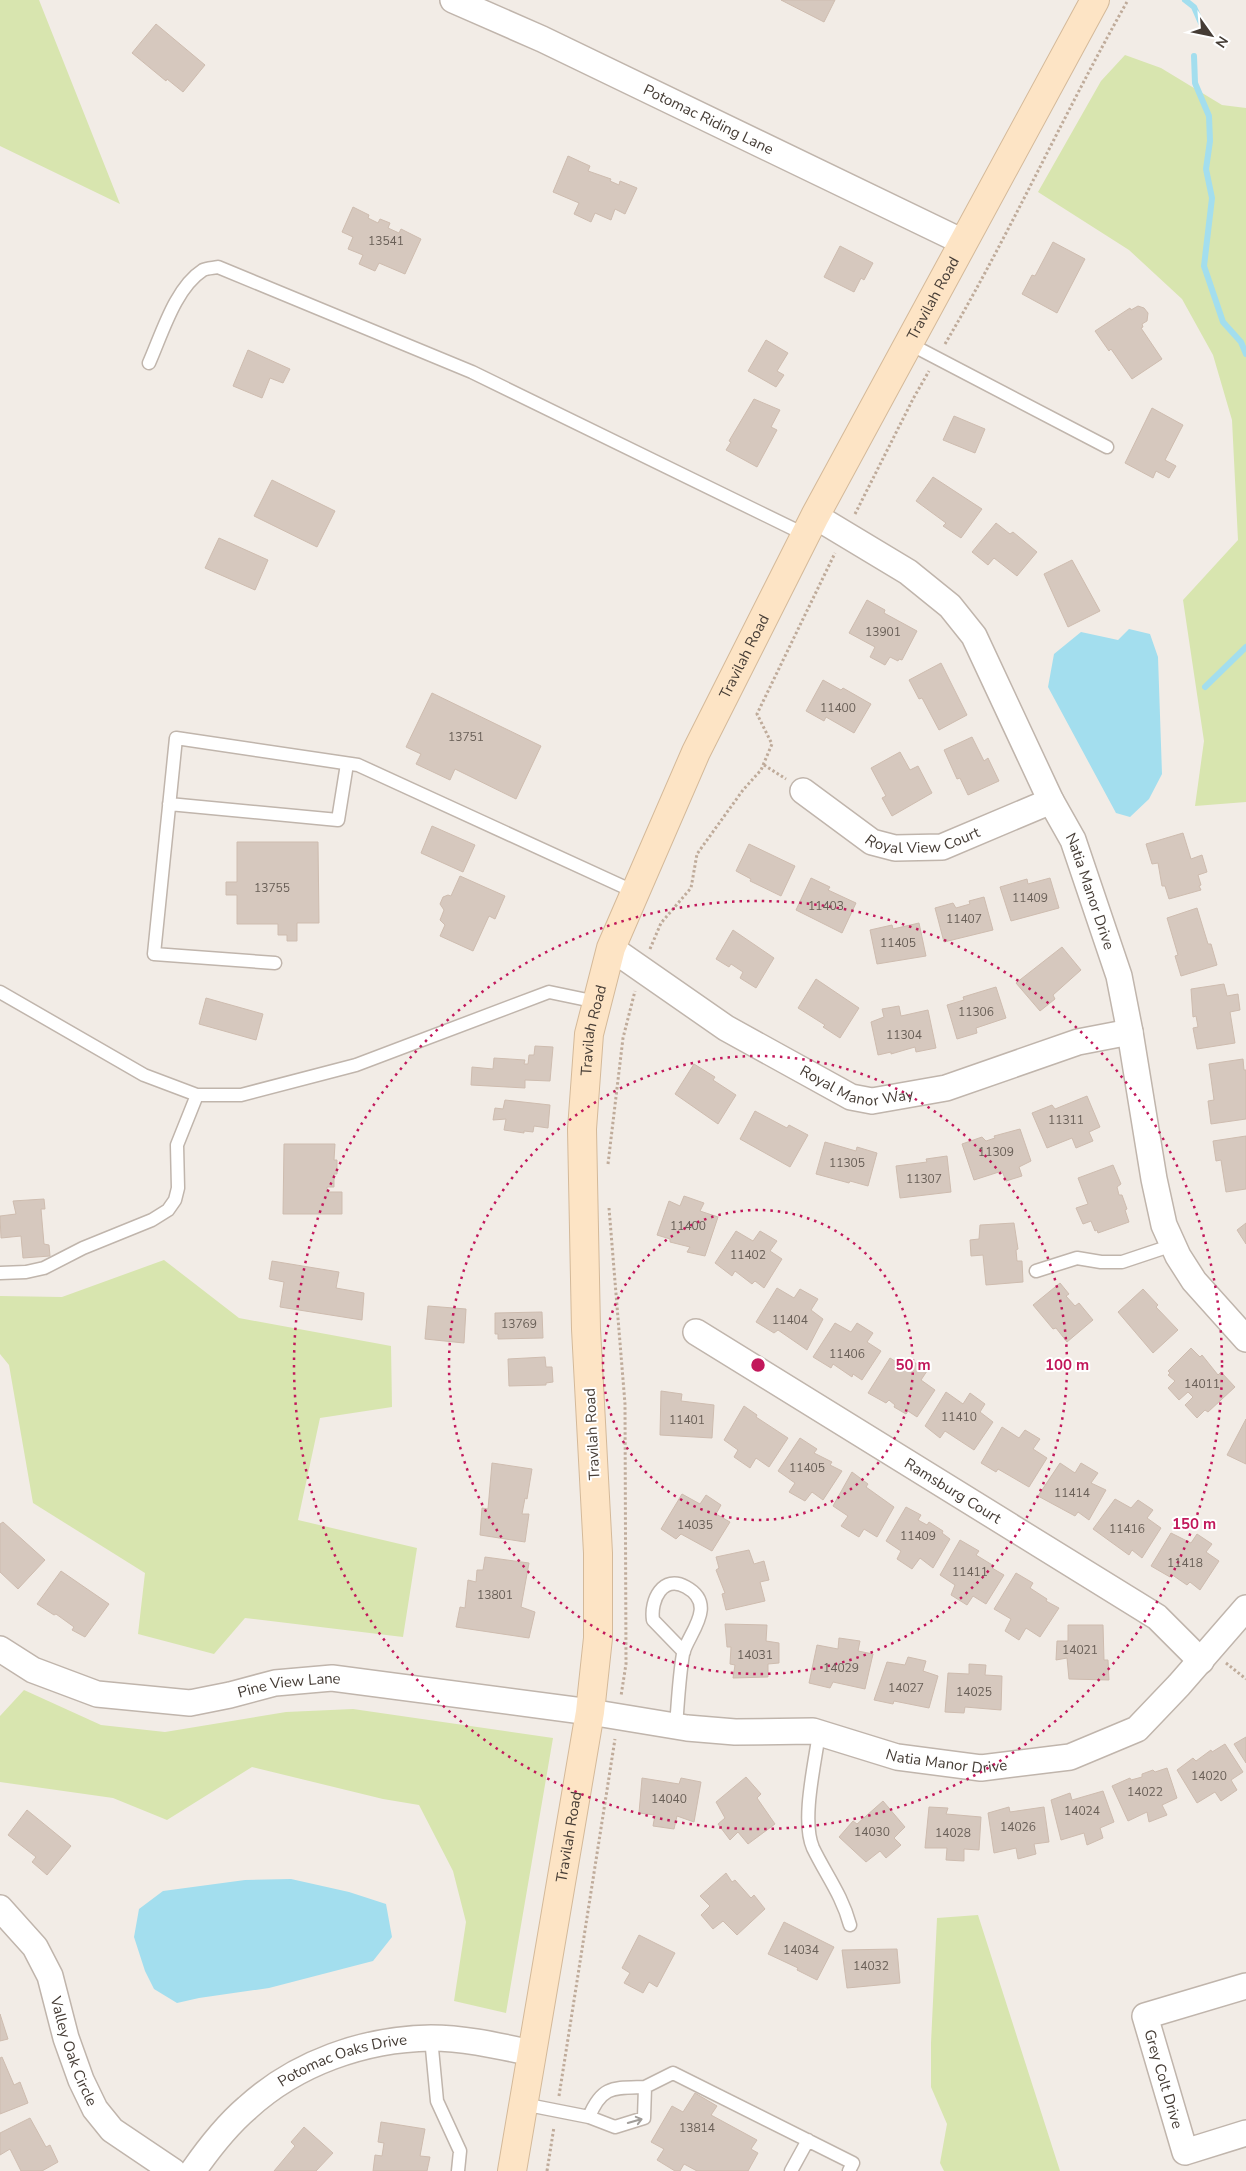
<svg xmlns="http://www.w3.org/2000/svg" width="1246" height="2171" font-family="'Nunito Sans',sans-serif">
<style>
.green{fill:#d8e5af}
.water{fill:#a3deee}
.lines{fill:none;stroke-linecap:round;stroke-linejoin:round}
.stream{stroke:#a3deee;stroke-width:6}
.building{fill:#d6c8be;stroke:#cebcaf}
.lane-casing{stroke:#c0b5ac;stroke-width:15}
.street-casing{stroke:#c0b5ac;stroke-width:28}
.secondary-casing{stroke:#d4b999;stroke-width:30}
.path{stroke:#bfab9a;stroke-width:3;stroke-dasharray:2.5 2.5;stroke-linecap:butt}
.lane{stroke:#fff;stroke-width:12}
.street{stroke:#fff;stroke-width:25}
.secondary{stroke:#fde4c5;stroke-width:28}
.oneway{stroke:#a29e9a}
.ring{fill:none;stroke:#c2185b;stroke-width:2.5;stroke-dasharray:2.5 5}
.labels{text-anchor:middle;stroke-width:4;stroke-linejoin:round;paint-order:stroke}
.number-label{font-size:12px;fill:#695f57}
.street-label{font-size:15px;fill:#453c35;stroke:#fff}
.centre{fill:#c2185b;stroke:#fff;stroke-width:2.5}
.ring-label{font-size:15px;text-anchor:middle;font-weight:bold;fill:#c2185b;stroke:#fff;stroke-width:4;stroke-linejoin:round;paint-order:stroke}
</style>
<rect width="100%" height="100%" fill="#f2ece6"/>
<path class="green" d="M0,0H39L120,204L0,146Z
M1125,55L1161,68L1222,105L1246,108V802L1195,806L1204,741L1183,600L1238,540L1232,420L1213,355L1182,299L1129,250L1038,192L1101,81Z
M164,1260L239,1318L391,1346L392,1407L320,1418L298,1520L417,1548L403,1637L245,1618L214,1654L138,1634L145,1573L33,1503L9,1365L0,1354V1296L62,1297Z
M24,1690L101,1725L165,1732L286,1712L353,1709L553,1738L506,2013L454,2001L466,1922L453,1871L419,1805L383,1799L252,1767L167,1820L113,1798L0,1782V1716Z
M978,1915L1060,2171H944L940,2163L947,2124L931,2087V2043L937,1918Z"/>
<path class="water" d="M1129,629L1150,634L1158,657L1162,774L1149,799L1130,817L1116,813L1048,687L1054,654L1081,632L1118,640Z
M291,1879L349,1892L386,1904L392,1937L373,1961L269,1988L199,1998L177,2003L154,1989L145,1971L134,1937L139,1909L163,1891L245,1880Z"/>
<g class="lines">
<path class="stream" d="M1185,0L1194,7L1201,23
M1194,56L1195,83L1209,116L1210,141L1206,169L1212,198L1204,266L1223,322L1241,342L1246,354
M1205,687L1246,647"/>
</g>
<path class="building" d="M781,0H835L824,22Z
M156,24L205,65L183,92L167,79L166,81L132,53Z
M568,156L590,166L588,171L611,179L610,181L619,185L620,181L637,188L625,214L615,209L611,220L595,213L591,222L574,214L579,203L553,192Z
M353,207L369,215L368,218L378,223L380,219L390,223L388,228L399,233L401,229L421,239L405,274L379,263L375,271L359,264L363,255L348,249L353,237L342,232Z
M1053,242L1085,259L1057,313L1022,294L1032,275L1035,276Z
M840,246L873,263L864,280L861,278L854,292L824,277Z
M1138,306L1144,308L1148,313L1147,321L1142,324L1143,327L1141,328L1162,359L1132,379L1111,349L1109,351L1095,331L1130,308L1131,310Z
M766,340L788,353L777,371L784,375L776,387L748,371Z
M248,350L290,369L283,383L270,378L262,398L233,386Z
M754,399L780,410L771,427L777,430L757,467L726,450L731,442L729,441Z
M1152,408L1183,425L1165,460L1176,466L1169,478L1156,471L1153,478L1125,463Z
M954,416L985,429L975,453L943,440Z
M933,477L982,509L961,538L943,526L946,523L916,501Z
M272,480L335,511L317,547L254,516Z
M996,523L1010,534L1013,532L1037,552L1017,576L994,558L988,565L972,552Z
M219,538L268,560L255,590L205,568Z
M1072,560L1100,611L1068,627L1044,574Z
M867,600L885,610L884,613L917,631L902,660L899,659L898,661L890,657L885,665L870,657L875,647L849,633Z
M941,663L967,715L939,730L922,698L919,699L909,680Z
M823,680L841,690L843,688L871,704L854,733L826,717L824,721L806,711Z
M432,693L541,746L516,799L455,769L450,780L416,764L421,754L406,747Z
M972,737L984,761L988,758L999,781L968,795L960,778L957,779L944,750Z
M900,752L910,770L918,766L932,793L892,816L882,798L886,796L871,768Z
M432,826L475,845L463,872L421,853Z
M1183,833L1191,859L1202,855L1207,872L1198,875L1201,885L1199,886L1201,890L1169,899L1165,886H1162L1158,863L1152,864L1146,844Z
M237,842H318L319,923H297V941H287V935H278V924H237V895H226V882H237Z
M749,844L795,866L781,896L750,881L751,879L736,871Z
M460,876L505,896L495,919L489,916L473,951L440,936L445,925L440,920L444,910L440,904L443,897L448,895L451,896Z
M811,878L830,887L828,890L856,903L842,933L796,910Z
M1050,878L1059,908L1011,921L1000,887L1027,879L1028,884Z
M984,897L993,930L944,942L935,908L953,903L956,908L970,904L969,901Z
M1197,908L1208,944H1211L1217,965L1181,976L1175,956L1178,955L1167,918Z
M919,923L926,956L877,964L870,930L892,925L893,929Z
M733,930L774,958L756,988L740,978L743,972L731,964L729,967L716,959Z
M1062,947L1081,970L1053,995L1055,999L1040,1011L1016,983Z
M816,979L859,1008L840,1038L823,1027L825,1025L798,1008Z
M1224,984L1227,996L1238,994L1240,1010L1230,1012L1235,1043L1197,1049L1193,1028L1198,1027L1196,1016L1193,1017L1191,989Z
M996,987L1006,1018L976,1028L977,1033L957,1039L947,1005L964,1000L963,997Z
M206,998L263,1014L256,1040L199,1024Z
M899,1006L901,1016L928,1010L936,1048L916,1052L915,1047L891,1054V1052L878,1055L871,1022L884,1017L882,1009Z
M535,1046L553,1047L550,1081L525,1080V1088L471,1085L472,1067L493,1069L494,1058L525,1060L524,1064H528L529,1055H534Z
M1243,1059L1244,1070H1246V1119L1211,1124L1208,1101L1214,1100L1209,1064Z
M694,1064L715,1077L713,1080L736,1095L718,1124L675,1094Z
M1087,1096L1100,1127L1089,1132L1093,1141L1076,1148L1072,1138L1047,1148L1032,1113L1052,1105L1055,1109Z
M505,1100L550,1105L548,1128L534,1126L533,1132L524,1131V1133L504,1130L506,1119L493,1120L495,1108L503,1109Z
M755,1111L787,1128L789,1125L808,1135L790,1167L740,1139Z
M1020,1129L1031,1161L1019,1167L1022,1176L1006,1181L1002,1171L974,1180L962,1144L982,1137L986,1141L995,1138L994,1136Z
M1246,1136V1189L1226,1192L1221,1160L1216,1161L1213,1141Z
M825,1142L856,1151L857,1147L877,1153L868,1186L850,1181L849,1183L816,1174Z
M284,1144H335L334,1160H337V1174H334V1187H327V1192H342V1214H283Z
M947,1156L951,1192L900,1198L896,1166L927,1162L926,1159Z
M1113,1165L1121,1184L1117,1187L1119,1195H1122L1127,1209L1125,1210L1129,1222L1098,1233L1097,1230L1095,1231L1091,1221L1083,1224L1076,1208L1088,1204L1078,1178Z
M684,1196L704,1203L700,1211L718,1217L705,1256L687,1252L690,1247L670,1242V1239L657,1235L669,1201L680,1206Z
M44,1199L45,1209H41L44,1244L49,1245L50,1256L23,1258L21,1236L1,1238L0,1216L16,1214L13,1201Z
M1014,1223L1018,1249L1016,1250L1017,1261H1022L1023,1282L986,1285L983,1255L971,1256L970,1240L979,1239L980,1225Z
M1246,1223V1244L1237,1230Z
M736,1231L753,1241L760,1231L777,1241L770,1251L782,1259L764,1288L755,1281L752,1284L735,1271L732,1276L715,1263Z
M272,1261L339,1272L336,1288L364,1293L362,1320L280,1307L284,1282L269,1279Z
M1060,1283L1069,1294L1066,1296L1075,1306L1079,1303L1093,1320L1067,1342L1056,1328L1053,1329L1033,1305Z
M777,1288L794,1298L800,1289L818,1299L811,1310L823,1319L807,1350L778,1330L774,1333L756,1322Z
M1143,1289L1158,1305L1156,1307L1178,1330L1153,1353L1118,1312Z
M428,1306L466,1309L464,1343L425,1339Z
M542,1312L543,1338L498,1339V1334H495V1313Z
M835,1323L851,1332L857,1323L873,1333L867,1342L881,1351L862,1380L853,1374L852,1377L833,1364L831,1368L813,1357Z
M1191,1348L1200,1357L1202,1355L1218,1375L1221,1372L1235,1387L1208,1412L1205,1410L1197,1418L1185,1405L1193,1397L1188,1392L1179,1400L1168,1388L1175,1381L1168,1375L1170,1373L1168,1371Z
M545,1357L546,1367H552L553,1382L546,1383V1385L509,1386L508,1359Z
M890,1358L906,1368L911,1360L927,1371L921,1380L935,1390L917,1417L908,1411L906,1414L894,1407L895,1405L889,1400L886,1403L868,1393Z
M661,1391L682,1394L681,1401L714,1405L712,1438L660,1435Z
M946,1392L963,1404L970,1393L985,1404L980,1412L993,1422L974,1450L945,1431L940,1438L925,1426Z
M744,1406L757,1415L756,1417L788,1438L769,1467L756,1458L750,1468L734,1457L738,1450L724,1440Z
M1246,1419V1464L1227,1455Z
M1002,1427L1019,1438L1025,1430L1040,1439L1033,1449L1047,1458L1029,1487L998,1469L996,1472L981,1463Z
M800,1438L817,1449L814,1453L832,1462L830,1465L842,1471L823,1500L812,1492L805,1501L789,1492L795,1483L778,1471Z
M492,1463L532,1469L527,1499L525,1498L522,1514H529L525,1542L480,1535L482,1508L488,1509Z
M1060,1463L1075,1473L1081,1463L1098,1473L1091,1483L1106,1490L1089,1520L1078,1512L1075,1516L1038,1496Z
M852,1472L868,1484L866,1487L894,1507L877,1537L864,1529L859,1537L841,1526L848,1516L833,1506Z
M682,1494L700,1504L706,1495L721,1505L716,1514L730,1522L712,1551L681,1534L676,1539L661,1529Z
M1115,1499L1131,1508L1138,1500L1153,1510L1147,1518L1161,1528L1142,1558L1132,1550L1129,1555L1093,1529Z
M906,1507L921,1515L918,1520L927,1525L929,1522L943,1531L942,1533L950,1539L933,1568L920,1558L912,1569L897,1559L901,1551L886,1541Z
M3,1522L45,1560L18,1589L0,1572V1524Z
M1171,1533L1191,1543L1197,1534L1212,1544L1206,1552L1219,1561L1200,1590L1190,1582L1187,1585L1171,1574L1170,1577L1151,1566Z
M960,1540L979,1551L976,1555L994,1566L992,1568L1004,1575L986,1604L973,1596L967,1605L951,1595L955,1585L940,1575Z
M749,1550L754,1564L764,1561L769,1580L760,1582L765,1601L726,1610L722,1594L725,1593L716,1570L719,1568L716,1557Z
M485,1557L529,1563L521,1607L535,1612L529,1638L456,1627L460,1607L465,1608L468,1580L476,1582L477,1570H483Z
M61,1571L109,1604L85,1637L72,1630L74,1627L56,1614L54,1615L37,1604Z
M1016,1573L1033,1583L1030,1588L1047,1599L1046,1601L1059,1608L1040,1637L1026,1628L1019,1640L1005,1631L1011,1619L994,1609Z
M725,1624L767,1625L766,1641L779,1643V1663L768,1664V1677L733,1678L735,1665L730,1664L731,1647H727Z
M1068,1625H1103L1104,1660H1108L1109,1680L1069,1679L1067,1658L1056,1660L1057,1641H1068Z
M839,1638L860,1641L858,1651L873,1654L865,1689L833,1682L830,1688L809,1683L817,1645L838,1649Z
M908,1657L926,1661L923,1671L938,1676L929,1708L894,1701L893,1704L874,1700L887,1662L905,1665Z
M969,1664L986,1665L985,1675L1002,1676L1001,1710L965,1707L964,1713L945,1712L948,1673L969,1674Z
M1246,1737V1763L1234,1744Z
M1225,1744L1243,1772L1231,1780L1237,1790L1221,1801L1215,1792L1197,1803L1177,1770L1193,1758L1196,1761L1211,1750L1212,1752Z
M1167,1768L1177,1798L1162,1805L1167,1815L1149,1822L1147,1812L1128,1821L1112,1786L1130,1778L1131,1780L1142,1777V1774L1153,1770L1155,1772Z
M746,1777L761,1794L757,1798L775,1824L748,1844L738,1832L730,1840L718,1824L725,1818L716,1802Z
M642,1778L679,1784L681,1778L701,1782L694,1822L677,1816L674,1829L653,1826L655,1815L639,1813Z
M1103,1791L1114,1822L1100,1828L1103,1838L1087,1845L1084,1833L1061,1840L1051,1800L1070,1793L1072,1800Z
M883,1801L905,1827L894,1838L901,1845L886,1858L880,1851L866,1862L839,1837L853,1821L857,1824Z
M929,1807L948,1808L946,1814L981,1817L979,1850L964,1849V1861L946,1860L947,1848H925Z
M1009,1807L1010,1812L1044,1807L1049,1842L1034,1844L1036,1854L1018,1859L1016,1848L994,1853L988,1813Z
M27,1810L71,1846L47,1875L32,1862L36,1857L8,1835Z
M726,1873L732,1882L735,1880L751,1898L754,1895L765,1909L737,1935L723,1921L713,1929L701,1915L710,1906L700,1896Z
M784,1922L834,1947L817,1980L797,1970L798,1968L768,1954Z
M639,1935L675,1953L657,1987L649,1982L643,1993L624,1983L630,1973L622,1968Z
M897,1949L900,1983L847,1988L842,1950Z
M0,2014L8,2039L0,2041Z
M2,2057L14,2085L20,2082L28,2103L0,2114V2058Z
M695,2093L717,2106L711,2115L757,2140L751,2149L758,2153L748,2171H697L684,2164L680,2171H675L657,2160L664,2149L651,2142L672,2106L683,2112Z
M30,2118L46,2147L50,2145L58,2162L42,2171H21L10,2149L0,2155V2133Z
M381,2122L425,2129L420,2156L430,2157L427,2171H373L375,2155L382,2156L384,2143L378,2142Z
M304,2127L333,2153L316,2171H274L295,2146L291,2142Z"/>
<g class="lines">
<g class="lane-casing">
<path id="lane" d="M908,343L1107,447
M149,363C162,334 175,288 203,270C207,268 214,268 218,267L472,372L806,535
M169,804L338,820L347,764
M275,963L154,954L176,738L358,765L635,892
M0,992L144,1075L197,1095H241L356,1065L549,992L597,1002
M1036,1271L1077,1258L1101,1262H1122L1173,1245
M0,1273L26,1272L44,1268L83,1248L152,1220L168,1210L175,1200L178,1188L177,1145L197,1095
M676,1726C678,1702 679,1678 683,1654C687,1635 719,1605 686,1587C663,1574 650,1600 653,1620L684,1652
M819,1733C815,1763 801,1821 813,1848C826,1875 842,1895 850,1925
M431,2038L437,2101L460,2151L458,2171
M645,2087L673,2073L853,2163L849,2171
M523,2104L589,2117L615,2127L644,2118L645,2087C614,2088 602,2085 589,2117
M791,2171L808,2140"/>
</g>
<g class="street-casing">
<g id="street">
<path id="s1" d="M453,0L542,39L963,242"/>
<path id="s2" d="M815,516L908,572L950,606L974,636L1051,801L1073,840L1119,976L1130,1032L1154,1179L1164,1225L1178,1256L1194,1281L1246,1339"/>
<path id="s3" d="M803,791L872,842L895,848L942,847L1051,801"/>
<path id="s4" d="M611,948L726,1028L851,1097L872,1101L946,1088L1078,1042L1130,1032"/>
<path id="s5" d="M696,1332L1157,1617L1201,1661"/>
<path id="s6" d="M0,1649L33,1670L97,1694L190,1703L230,1695L275,1683L332,1678L590,1712L687,1728L735,1732L813,1731L897,1757L981,1768L1070,1757L1137,1729L1179,1685L1246,1608"/>
<path id="s7" d="M0,1908L35,1947L50,1976L66,2038L81,2080L95,2109L112,2130L173,2171"/>
<path id="s8" d="M1246,1986L1145,2016L1185,2152L1246,2133"/>
<path id="s9" d="M193,2171C209,2148 226,2126 247,2108C296,2063 364,2039 431,2038C465,2038 499,2046 532,2053"/>
</g>
</g>
<g class="secondary-casing">
<g id="secondary">
<path id="s10" d="M512,2171L590,1712L598,1638V1553L586,1329L582,1129L589,1034L611,948L696,752L815,516L1095,0"/>
</g>
</g>
<path class="path" d="M945,344C1011,232 1064,113 1128,0
M855,514L913,399L929,371
M764,765L786,779
M650,949L661,923L691,888L697,854L743,790L761,770L772,744L757,714L835,553
M608,1164L623,1038L635,991
M609,1208L625,1404L626,1664L621,1696
M1226,1663L1246,1679
M559,2096L615,1739
M547,2171L554,2127"/>
<use href="#lane" class="lane"/>
<use href="#street" class="street"/>
<use href="#secondary" class="secondary"/>
</g>
<defs><path id="oneway-shaft" d="M-6 0H5M1.5-3L5.5 0L1.5 3" fill="none" stroke-width="1.6" stroke-linecap="round" stroke-linejoin="round" transform="scale(1.25)"/></defs>
<use class="oneway" href="#oneway-shaft" transform="translate(635 2121) rotate(-16)"/>
<g class="ring">
<circle cx="758" cy="1365" r="155"/>
<circle cx="758" cy="1365" r="309"/>
<circle cx="758" cy="1365" r="464"/>
</g>
<g class="labels">
<g class="number-label">
<text x="386" y="245">13541</text>
<text x="883" y="636">13901</text>
<text x="838" y="712">11400</text>
<text x="466" y="741">13751</text>
<text x="272" y="892">13755</text>
<text x="1030" y="902">11409</text>
<text x="826" y="910">11403</text>
<text x="964" y="923">11407</text>
<text x="898" y="947">11405</text>
<text x="976" y="1016">11306</text>
<text x="904" y="1039">11304</text>
<text x="1066" y="1124">11311</text>
<text x="996" y="1156">11309</text>
<text x="847" y="1167">11305</text>
<text x="924" y="1183">11307</text>
<text x="688" y="1230">11400</text>
<text x="748" y="1259">11402</text>
<text x="790" y="1324">11404</text>
<text x="519" y="1328">13769</text>
<text x="847" y="1358">11406</text>
<text x="1202" y="1388">14011</text>
<text x="959" y="1421">11410</text>
<text x="687" y="1424">11401</text>
<text x="807" y="1472">11405</text>
<text x="1072" y="1497">11414</text>
<text x="695" y="1529">14035</text>
<text x="1127" y="1533">11416</text>
<text x="918" y="1540">11409</text>
<text x="1185" y="1567">11418</text>
<text x="970" y="1576">11411</text>
<text x="495" y="1599">13801</text>
<text x="1080" y="1654">14021</text>
<text x="755" y="1659">14031</text>
<text x="841" y="1672">14029</text>
<text x="906" y="1692">14027</text>
<text x="974" y="1696">14025</text>
<text x="1209" y="1780">14020</text>
<text x="1145" y="1796">14022</text>
<text x="669" y="1803">14040</text>
<text x="1082" y="1815">14024</text>
<text x="1018" y="1831">14026</text>
<text x="872" y="1836">14030</text>
<text x="953" y="1837">14028</text>
<text x="801" y="1954">14034</text>
<text x="871" y="1970">14032</text>
<text x="697" y="2132">13814</text>
</g>
<g class="street-label">
<text dy="5" stroke="none"><textPath href="#s1" startOffset="282">Potomac Riding Lane</textPath></text>
<text dy="5" stroke="none"><textPath href="#s10" startOffset="1959">Travilah Road</textPath></text>
<text dy="5" stroke="none"><textPath href="#s10" startOffset="1554">Travilah Road</textPath></text>
<text dy="5" stroke="none"><textPath href="#s3" startOffset="138">Royal View Court</textPath></text>
<text dy="5" stroke="none"><textPath href="#s2" startOffset="482">Natia Manor Drive</textPath></text>
<text dy="5" stroke="none"><textPath href="#s10" startOffset="1149">Travilah Road</textPath></text>
<text dy="5" stroke="none"><textPath href="#s4" startOffset="286">Royal Manor Way</textPath></text>
<text transform="translate(592 1434) rotate(-93)" y="5">Travilah Road</text>
<text dy="5" stroke="none"><textPath href="#s5" startOffset="302">Ramsburg Court</textPath></text>
<text dy="5" stroke="none"><textPath href="#s6" startOffset="302">Pine View Lane</textPath></text>
<text dy="5" stroke="none"><textPath href="#s6" startOffset="968">Natia Manor Drive</textPath></text>
<text dy="5" stroke="none"><textPath href="#s10" startOffset="339">Travilah Road</textPath></text>
<text dy="5" stroke="none"><textPath href="#s7" startOffset="164">Valley Oak Circle</textPath></text>
<text dy="5" stroke="none"><textPath href="#s9" startOffset="192">Potomac Oaks Drive</textPath></text>
<text dy="5" stroke="none"><textPath href="#s8" startOffset="171">Grey Colt Drive</textPath></text>
</g>
</g>
<circle cx="758" cy="1365" r="8" class="centre"/>
<g class="ring-label">
<text x="913" y="1370">50 m</text>
<text x="1067" y="1370">100 m</text>
<text x="1194" y="1529">150 m</text>
</g>
<g transform="translate(1211 35) rotate(123)" stroke="#ffffff" stroke-width="4" paint-order="stroke">
<path d="M0-4L9 19L0 12L-9 19Z" fill="#453c35"/>
<text y="-8" font-size="14" font-weight="bold" text-anchor="middle" fill="#453c35">N</text>
</g>
</svg>
